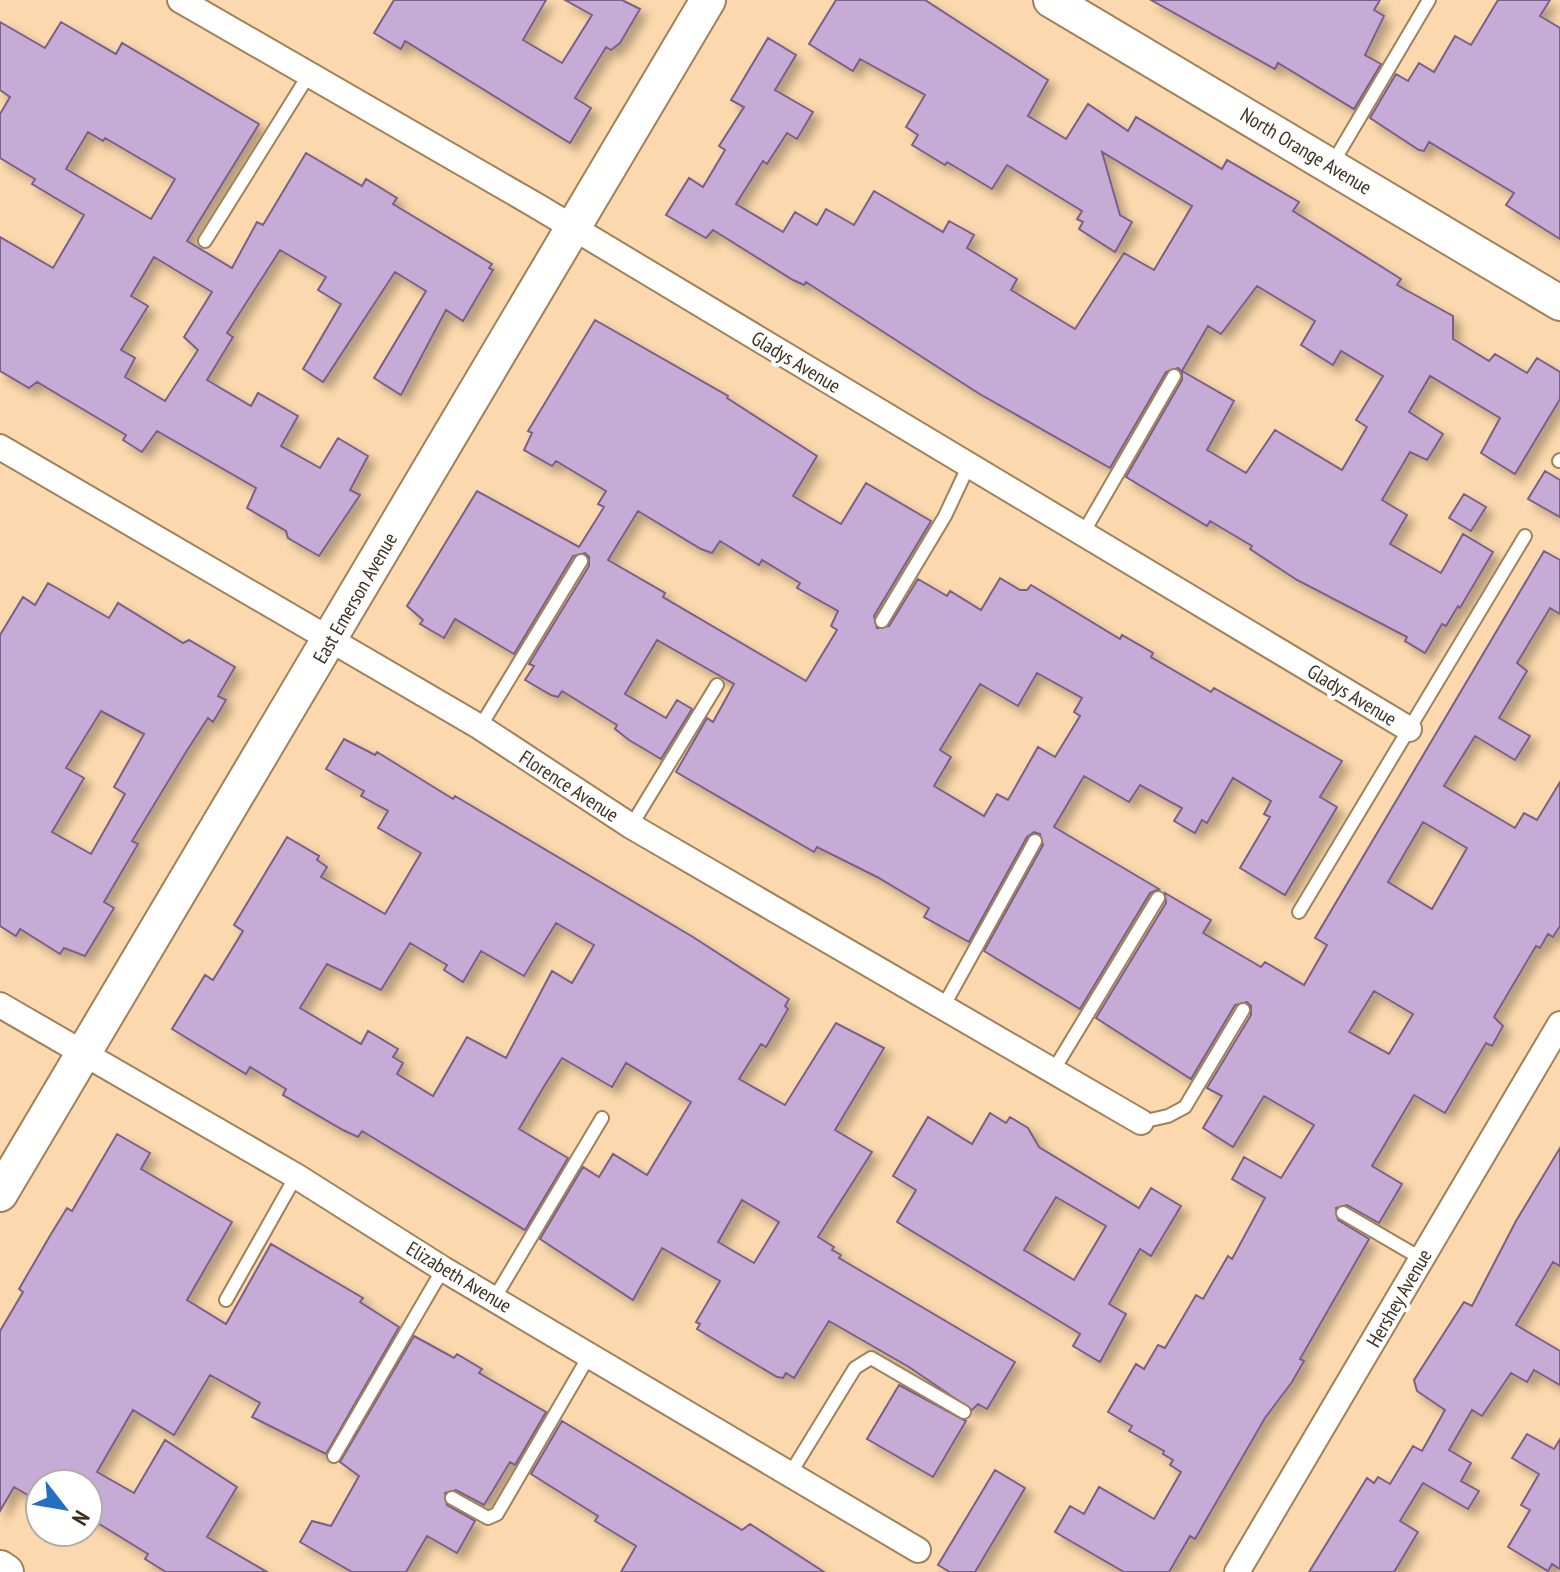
<svg xmlns="http://www.w3.org/2000/svg" width="1560" height="1572" font-family="'PT Sans Narrow',sans-serif">
<style>
.building{fill:#c6abd7;stroke:#796088;stroke-width:2;fill-rule:evenodd;filter:url(#shadow)}
.lines{fill:none;stroke-linecap:round;stroke-linejoin:round}
.lane-casing{stroke:#a08158;stroke-width:16}
.street-casing{stroke:#a08158;stroke-width:28}
.secondary-casing{stroke:#a08158;stroke-width:38}
.lane{stroke:#fff;stroke-width:12}
.street{stroke:#fff;stroke-width:24}
.secondary{stroke:#fff;stroke-width:34}
.labels{text-anchor:middle;stroke-width:8;stroke-linejoin:round;paint-order:stroke}
.street-label{font-size:20px;fill:#3d301f;stroke:#fff}
</style>
<defs>
<filter id="shadow"><feDropShadow dx="7" dy="7" stdDeviation="4" flood-color="#0004"/></filter>
</defs>
<rect width="100%" height="100%" fill="#fbd8ad"/>
<path class="building" d="M394,0H546L523,40L562,63L592,15L565,0H622L640,9L620,43L611,50L606,47L575,98L591,108L570,143L405,41L401,49L374,33Z
M836,0H925L1048,80L1028,116L1066,139L1088,104L1128,131L1136,117L1222,169L1227,160L1299,202L1293,211L1401,279L1397,285L1453,316V339L1489,361L1495,354L1527,373L1537,358L1560,372V399L1515,474L1481,453L1500,418L1430,376L1409,412L1443,434L1427,460L1410,452L1382,500L1407,515L1390,544L1441,573L1463,534L1493,552L1460,608L1458,606L1446,626L1442,624L1425,653L1405,641L1407,637L1297,580L1250,549L1252,546L1210,521L1207,526L1126,477L1182,380V372L1178,368L1166,372L1110,468L978,393L806,282L804,285L793,280L713,230L706,238L666,215L689,178L703,187L725,150L719,146L744,107L731,100L768,38L796,55L775,90L813,112L797,139L787,133L767,164L763,161L736,204L783,232L795,212L817,225L826,209L854,225L874,191L943,232L949,221L974,235L967,248L1017,279L1011,290L1075,329L1124,253L1154,270L1192,206L1102,152L1120,215L1132,222L1115,252L1079,229L1083,222L1077,219L1082,211L1007,165L992,189L947,162L945,165L912,145L918,135L906,127L925,95L860,59L853,71L809,44ZM1257,286L1315,321L1301,345L1333,365L1341,351L1383,376L1356,420L1367,427L1342,470L1275,430L1246,473L1207,450L1234,401L1182,371L1208,326L1221,334Z
M1151,0H1380L1374,10L1384,16L1365,55L1381,64L1354,109L1278,63L1275,69Z
M1498,0H1550L1540,16L1560,28V239L1506,205L1514,193L1429,142L1424,151L1419,150L1370,118L1396,74L1408,81L1419,63L1434,72L1455,36L1471,45Z
M0,22L45,48L61,22L116,54L122,43L259,124L187,241L232,268L257,222L263,225L306,153L362,186L366,179L397,198L393,204L492,264L489,268L493,270L463,321L446,310L401,395L374,378L426,291L395,272L323,382L303,369L341,304L318,290L326,277L280,250L227,333L233,337L207,380L251,406L258,393L298,416L281,446L320,468L338,438L368,456L350,490L360,495L319,556L288,538L286,531L247,508L256,488L157,431L142,452L123,440L126,435L37,382L29,388L0,371V237L53,268L84,215L32,184L35,179L0,158V114L10,97L0,90ZM88,132L103,141L105,138L175,179L151,219L66,169ZM154,257L212,292L184,337L198,350L165,401L125,377L135,358L121,350L148,306L131,296Z
M595,320L728,396L727,398L817,456L793,496L820,512L841,524L866,483L931,521L874,616L877,628L889,626L918,579L947,596L950,591L981,610L1000,578L1020,590H1027L1031,585L1120,639L1122,635L1153,653L1151,657L1211,692L1214,688L1342,761L1320,797L1337,807L1285,895L1240,868L1270,817L1264,814L1271,801L1233,778L1207,823L1202,820L1195,833L1174,821L1182,808L1140,785L1129,802L1084,776L1054,827L1159,889L1150,893L1080,1009L984,951L1043,845L1040,834L1034,832L1027,837L969,942L924,917L929,908L877,877L817,847L814,852L676,772L707,718L713,722L734,684L657,640L625,694L666,718L677,700L692,709L661,759L629,740L615,729L617,725L562,691L558,697L551,695L525,680L534,666L529,664L589,566V557L585,553L573,556L514,654L455,619L444,638L420,624L423,620L407,606L477,491L579,547L604,507L598,504L606,491L556,461L552,466L524,450L532,433L528,431ZM638,511L701,549L712,553L720,541L759,565L762,560L800,583L797,588L838,611L831,626L837,630L806,681L663,597L665,593L608,560ZM1037,673L1082,698L1074,712L1080,716L1055,757L1038,747L1008,800L997,794L984,816L934,786L951,757L940,750L980,684L1018,706Z
M1545,471L1560,480V517L1528,499Z
M1464,494L1486,507L1471,531L1449,518Z
M1544,551L1560,560V614L1550,608L1517,663L1527,671L1499,718L1530,736L1515,760L1475,736L1444,786L1515,828L1524,813L1537,820L1560,782V926L1553,937L1548,934L1540,948L1536,946L1494,1017L1503,1026L1492,1046L1486,1043L1445,1113L1414,1095L1372,1166L1402,1184L1379,1223L1347,1205L1336,1208L1338,1220L1369,1239L1300,1359L1304,1361L1292,1382L1265,1418L1195,1539L1190,1536L1169,1572H1124L1055,1532L1070,1506L1084,1514L1099,1487L1154,1519L1181,1472L1170,1465L1173,1460L1163,1454L1164,1451L1129,1431L1132,1426L1108,1412L1136,1364L1144,1369L1158,1345L1165,1348L1196,1295L1203,1299L1228,1256L1232,1259L1265,1198L1232,1179L1244,1157L1281,1178L1314,1125L1264,1096L1233,1147L1203,1128L1222,1096L1207,1088L1251,1015V1006L1247,1002L1235,1005L1191,1079L1096,1018L1166,903L1165,893L1211,920L1203,933L1261,967L1265,962L1304,985L1327,945L1315,938ZM1423,822L1467,848L1432,909L1388,882ZM1374,991L1413,1014L1389,1054L1349,1032Z
M48,583L109,618L118,603L183,643L189,640L235,667L218,696L226,700L213,722L208,718L186,752L132,841L138,844L104,902L114,908L85,956L64,948L60,954L20,929L16,936L0,926V635L23,597L35,605ZM101,711L144,734L114,787L125,794L91,854L52,832L84,778L66,768Z
M344,739L375,755L377,752L453,799L455,796L693,937L789,999L785,1006L788,1009L766,1047L761,1044L739,1079L785,1105L836,1023L884,1048L835,1130L872,1152L818,1237L834,1247L832,1250L841,1255L839,1258L1015,1362L987,1409L978,1404L972,1410L909,1367L829,1321L794,1378L786,1373L783,1378L777,1377L697,1329L700,1324L696,1322L720,1281L662,1248L633,1300L540,1239L583,1167L599,1177L613,1154L647,1175L691,1102L626,1063L612,1087L562,1058L543,1088L519,1129L568,1158L525,1230L362,1131L358,1137L343,1130L283,1095L286,1089L250,1067L246,1074L172,1029L205,975L213,980L243,931L234,925L287,837L319,856L317,860L327,867L321,877L385,914L421,853L378,828L388,811L361,796L364,791L326,769ZM556,923L594,945L572,983L552,971L506,1058L467,1037L433,1096L397,1074L403,1063L393,1057L398,1049L368,1031L361,1044L300,1008L327,964L381,990L410,943L447,965L444,970L463,982L481,951L524,976ZM742,1200L779,1222L754,1263L718,1242Z
M990,1113L1006,1123L1010,1117L1028,1128L1039,1147L1139,1208L1151,1188L1181,1206L1151,1256L1140,1249L1109,1304L1126,1314L1100,1362L1073,1346L1080,1334L1074,1330L897,1222L916,1190L893,1176L928,1117L972,1144ZM1056,1197L1106,1226L1074,1280L1024,1250Z
M117,1134L150,1153L141,1169L232,1222L187,1300L226,1324L271,1244L363,1298L360,1302L399,1327L326,1454L252,1417L260,1403L210,1375L174,1435L133,1410L97,1472L134,1493L165,1440L237,1487L207,1537L267,1572H166L145,1559L148,1554L88,1517V1484H40V1502L14,1487L0,1511V1331L23,1292L19,1289L51,1234L67,1208L72,1211Z
M1560,1148V1266L1553,1262L1516,1325L1560,1351V1385L1534,1370L1527,1382L1511,1373L1482,1416L1472,1410L1449,1450L1471,1463L1461,1481L1479,1491L1468,1509L1423,1483L1400,1521L1418,1532L1394,1572H1309L1367,1478L1374,1483L1378,1477L1390,1484L1413,1446L1422,1451L1445,1410L1417,1391L1414,1380L1464,1302L1472,1306L1516,1221Z
M414,1336L454,1358L457,1354L482,1369L479,1373L546,1412L515,1465L510,1462L484,1505L456,1490L445,1493L447,1505L475,1521L457,1553L427,1536L406,1572H352L300,1542L312,1521L331,1526L359,1476L340,1462Z
M899,1385L966,1421L933,1477L867,1439Z
M562,1421L742,1530L750,1524L824,1572H621L636,1546L595,1521L598,1516L531,1474Z
M1527,1434L1554,1449L1560,1439V1569L1552,1564L1548,1571L1508,1547L1530,1510L1521,1505L1539,1474L1512,1458Z
M995,1470L1025,1488L975,1572H950L938,1565Z"/>
<g class="lines">
<g class="lane-casing">
<path id="lane" d="M1331,166L1429,0
M205,241L308,76
M1559,461L1560,460
M1082,535L1174,376
M882,621L945,516L968,467
M480,727L581,561
M631,826L717,685
M1299,912L1525,536
M943,1007L1035,841
M1053,1071L1158,898
M1141,1122L1168,1116L1185,1107L1243,1010
M1343,1213L1422,1259
M494,1299L602,1118
M226,1300L296,1176
M334,1456L443,1269
M790,1474L855,1368L871,1358L964,1412
M452,1498L488,1518L497,1514L589,1356"/>
</g>
<g class="street-casing">
<path id="street" d="M180,0L537,206L1409,729
M0,447L480,727L631,826L1141,1122
M0,1005L296,1176L443,1269L918,1550
M1237,1572L1560,1024"/>
</g>
<g class="secondary-casing">
<path id="secondary" d="M1051,0L1560,303
M0,1194L708,0
M0,1568L6,1572"/>
</g>
<use href="#lane" class="lane"/>
<use href="#street" class="street"/>
<use href="#secondary" class="secondary"/>
</g>
<g class="labels">
<g class="street-label">
<text transform="translate(1306 151) rotate(31)" y="7">North Orange Avenue</text>
<text transform="translate(796 362) rotate(31)" y="7">Gladys Avenue</text>
<text transform="translate(355 598) rotate(-60)" y="7">East Emerson Avenue</text>
<text transform="translate(1352 695) rotate(31)" y="7">Gladys Avenue</text>
<text transform="translate(569 786) rotate(33)" y="7">Florence Avenue</text>
<text transform="translate(459 1277) rotate(31)" y="7">Elizabeth Avenue</text>
<text transform="translate(1399 1298) rotate(-60)" y="7">Hershey Avenue</text>
</g>
</g>
<g transform="translate(64 1508) rotate(121)"><circle r="38" fill="#ffffff" stroke="#b1aca5" stroke-width="2"/>
<path d="M0-6L14 30L0 20L-14 30Z" fill="#2270bf"/>
<text y="-12" font-size="22" font-weight="bold" text-anchor="middle" fill="#3d301f">N</text>
</g>
</svg>
